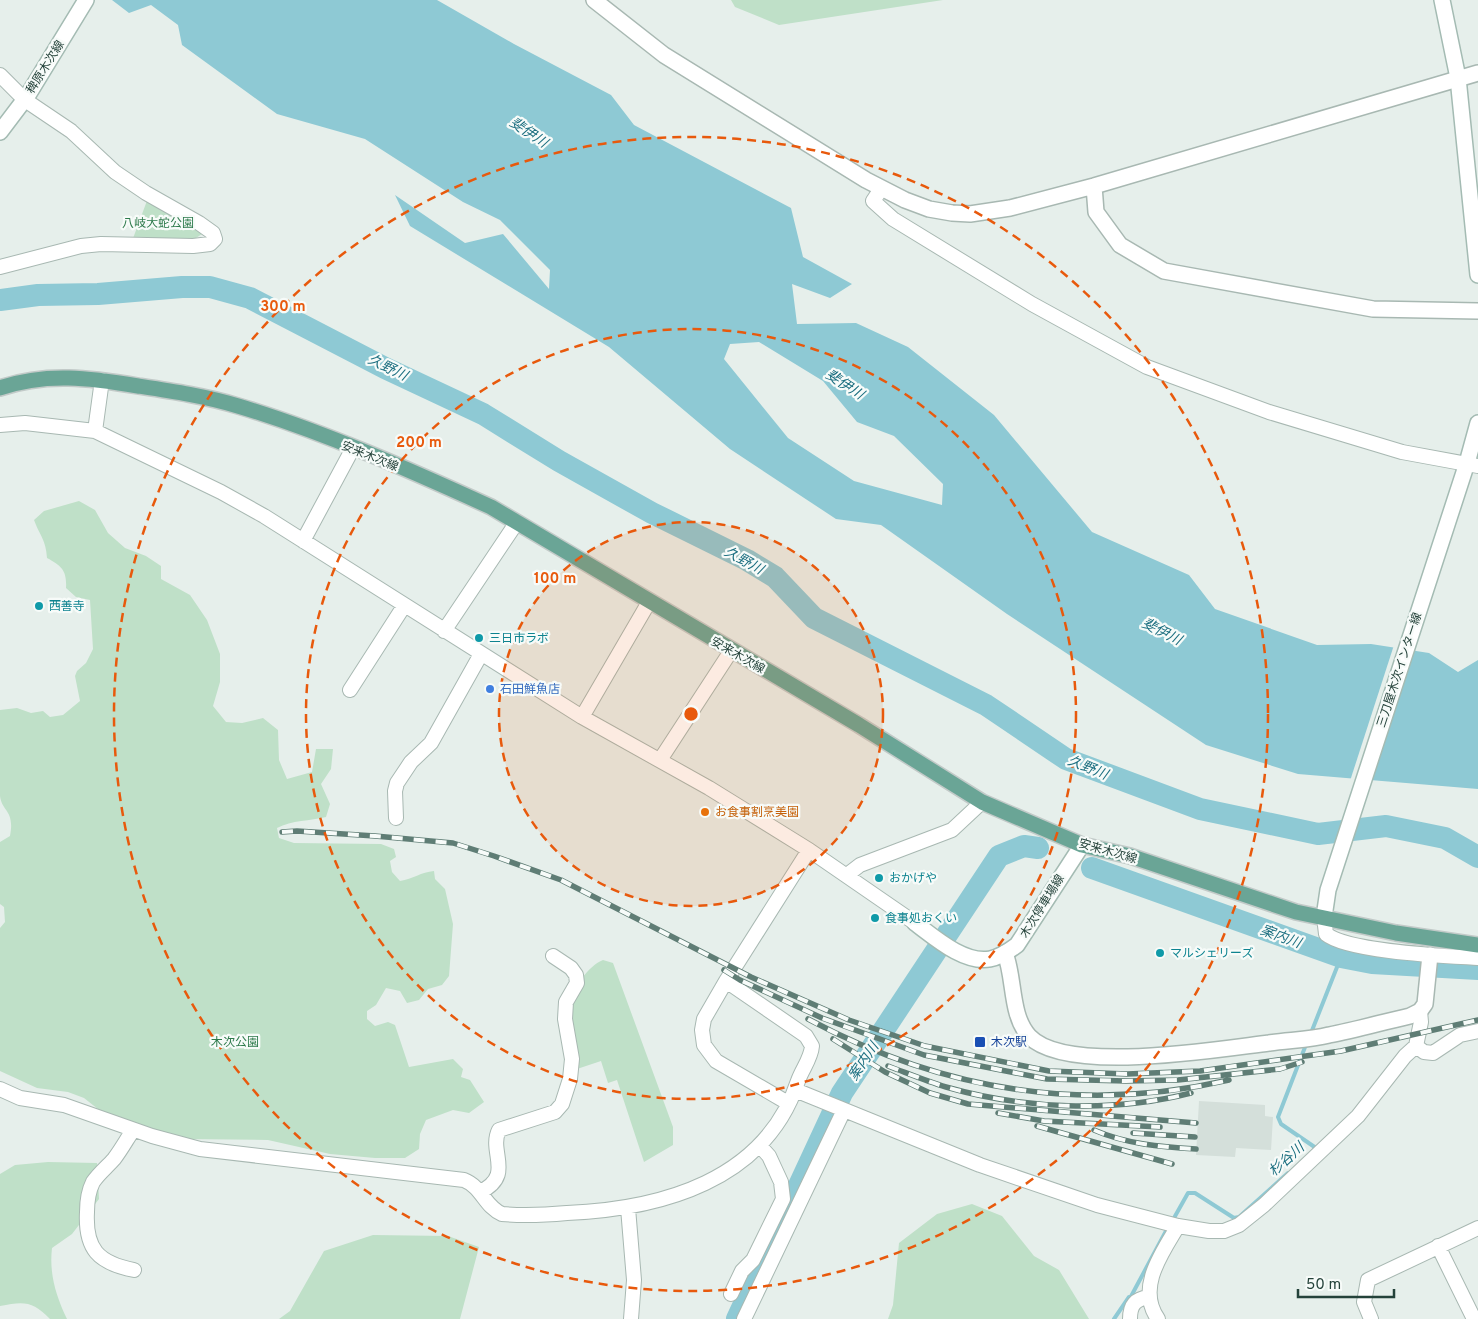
<svg xmlns="http://www.w3.org/2000/svg" width="1478" height="1319" font-family="Overpass,'Noto Sans JP',sans-serif">
<style>
.built{fill:#d4dfda}
.green{fill:#bfe0c8}
.water{fill:#8ec9d4;fill-rule:evenodd}
.pier{fill:#e6efeb}
.lines{fill:none;stroke-linecap:round;stroke-linejoin:round}
.stream{stroke:#8ec9d4;stroke-width:4}
.river{stroke:#8ec9d4;stroke-width:22}
.minor-casing{stroke:#a8b8b2;stroke-width:16}
.tertiary-casing{stroke:#a8b8b2;stroke-width:18}
.secondary-casing{stroke:#a4bbb3;stroke-width:18}
.primary-casing{stroke:#c2cac8;stroke-width:18}
.minor{stroke:#fff;stroke-width:14}
.tertiary{stroke:#fff;stroke-width:15}
.secondary{stroke:#fff;stroke-width:15}
.primary{stroke:#6aa596;stroke-width:15}
.rail-casing{stroke:#5f7d75;stroke-width:5.5}
.rail{stroke:#f7fbf9;stroke-width:4;stroke-dasharray:11;stroke-linecap:butt}
.ring{fill:none;stroke:#e8590c;stroke-width:2.5;stroke-dasharray:9 6}
.culture-dot{fill:#0f9aa8;stroke:#f7fbf9;stroke-width:2}
.shop-dot{fill:#3f7fe0;stroke:#f7fbf9;stroke-width:2}
.food-dot{fill:#e8710a;stroke:#f7fbf9;stroke-width:2}
.transit-dot{fill:#1a4fb4;stroke:#f7fbf9;stroke-width:2}
.labels{text-anchor:middle;stroke-width:4.5;stroke-linejoin:round;paint-order:stroke}
.street-label{font-size:12px;fill:#24423a;stroke:#f7fbf9}
.park-label{font-size:12px;fill:#2d7a4b;stroke:#f7fbf9}
.culture-label{font-size:12px;fill:#0d838f;stroke:#f7fbf9;text-anchor:start}
.shop-label{font-size:12px;fill:#366cbe;stroke:#f7fbf9;text-anchor:start}
.food-label{font-size:12px;fill:#c56008;stroke:#f7fbf9;text-anchor:start}
.transit-label{font-size:12px;fill:#164399;stroke:#f7fbf9;text-anchor:start}
.water-label{font-size:14px;font-style:italic;fill:#1c6f80;stroke:#f7fbf9}
.centre{fill:#e8590c;stroke:#f7fbf9;stroke-width:2.5}
.ring-label{font-size:15px;text-anchor:middle;font-weight:bold;fill:#e8590c;stroke:#f7fbf9;stroke-width:4.5;stroke-linejoin:round;paint-order:stroke}
</style>
<rect width="100%" height="100%" fill="#e6efeb"/>
<path class="built" d="M1199,1101L1265,1105V1116L1273,1117L1271,1150L1236,1148L1235,1157L1196,1155Z"/>
<path class="green" d="M731,0H943L779,25L735,7Z
M148,198L203,231L202,234L196,238L132,241Z
M79,501L95,510L108,533L125,548L146,556L161,566V579L190,595L207,620L220,654V682L213,706L226,722L242,723L263,718L278,730L279,760L287,779L312,772L316,749H333L331,769L321,784L330,804L326,817C310,821 292,820 277,828L279,838L294,843L381,844L394,849L396,857L390,861L392,872L400,881C413,879 421,872 434,871L435,879L445,889L453,924L449,976L442,985L428,989L419,1000L407,1003L400,991L386,988L376,1005L367,1011V1019L375,1026L388,1022L395,1025L409,1067L453,1059L463,1069L461,1077L470,1080L484,1102L469,1113L453,1110L426,1120L420,1134L419,1149L405,1158H375L330,1154L268,1140L181,1139L103,1113L84,1098L68,1092L37,1088L0,1071V928L5,922L4,907L0,904V842L10,836C15,810 2,812 0,796C0,768 0,738 0,710L17,708L31,713L43,711L50,717L63,715L80,701L75,676L77,671L86,663L93,649L90,600L76,597L66,588C67,571 62,566 47,558C46,540 40,536 34,520L44,511Z
M603,960L613,963L673,1127V1145L644,1162L617,1080L608,1083L601,1061L577,1069C574,1049 569,1027 570,1006C570,991 589,965 603,960Z
M48,1162L97,1163L99,1199L72,1234L52,1248C49,1274 56,1296 67,1319H50C33,1301 24,1301 0,1306V1174L15,1165Z
M972,1204L1002,1216L1034,1256L1059,1270L1089,1319H888L893,1305L899,1243L937,1214Z
M373,1235L448,1236L479,1247L460,1319H279L290,1311L324,1251Z"/>
<path class="water" d="M112,0H437L514,44L611,95L634,125L791,208L803,257L852,284L830,298L792,284L797,324L856,323L908,347L994,415L1092,532L1189,575L1215,609L1317,645L1371,644L1429,653L1458,672L1478,660V789L1298,774L1206,745L1007,614L881,525L836,519L730,449L609,347L410,226L395,195L465,243L503,234L549,289L550,270L500,220L463,202L365,139L277,114L182,45L178,25L151,5L129,13ZM759,342L823,381L857,422L894,436L943,484L942,505L854,481L788,438L724,359L730,344Z"/>
<path class="pier" d="M1394,645L1415,649L1371,783L1350,781Z"/>
<g class="lines">
<path class="stream" d="M1311,1033L1341,957
M1307,1042L1278,1117L1281,1124L1316,1148L1314,1150
M1174,1218L1188,1193H1195L1234,1218L1239,1217L1288,1173
M1128,1302L1166,1231
M1114,1319L1129,1297"/>
<path class="river" d="M0,300L38,295L98,294L182,287H210L250,298L385,368L483,414L559,461L652,513L747,560L775,577L814,618L986,705L1066,759L1200,809L1318,834L1386,826L1445,838L1478,857
M1092,868L1341,957L1372,963L1478,969
M737,1319L842,1093L999,856L1024,846L1038,848"/>
<g class="minor-casing">
<path id="minor" d="M0,75L25,100L71,131L115,172L146,193L199,223L213,233L215,239L210,244L193,246L101,244L81,246L0,267
M881,189L873,201L893,219L1032,304L1147,367L1269,412L1402,452L1478,466
M0,425L25,423L95,431L221,492L264,516L582,717L709,788L809,850L915,923
M95,431L102,380
M303,541L353,448
M444,631L517,522
M350,690L404,606
M582,717L649,602
M660,760L731,651
M396,818L395,791L397,783L411,762L431,743L481,654
M847,875L860,865L952,830L982,802
M1324,917L1326,934C1348,952 1447,956 1478,958
M1416,1046L1424,1052L1433,1053L1460,1035L1478,1031
M0,1089L20,1098L64,1105L152,1136L200,1149L464,1180C482,1187 485,1207 502,1214C524,1216 545,1215 567,1213C661,1209 765,1181 798,1081C802,1069 811,1059 812,1046L806,1036L726,981
M795,1090L980,1165L1097,1205L1178,1226L1209,1231H1224L1239,1225L1264,1205L1358,1116L1405,1056L1416,1046L1421,1022L1420,1011
M788,1103L716,1061L704,1045L702,1030L704,1019L726,981L809,850
M133,1130C127,1139 121,1150 114,1159C107,1167 99,1173 93,1182C88,1192 87,1201 87,1212C85,1249 98,1263 134,1270
M480,1192C515,1175 488,1152 499,1130L555,1112L562,1104L570,1079L572,1059L565,1019L566,1002L577,983L576,975L571,968L553,956
M628,1208L634,1280L631,1319
M1438,1246L1474,1319
M731,1294L742,1271L753,1260L783,1199L781,1182L769,1156L760,1146
M744,1319L844,1110
M1130,1319C1130,1305 1135,1299 1149,1297
M1158,1319C1136,1288 1162,1253 1178,1226
M1371,1319L1364,1302L1368,1280L1478,1228"/>
</g>
<g class="tertiary-casing">
<path id="tertiary" d="M594,0L664,55L866,180L905,200L929,209L952,213L970,214L1010,208L1094,186L1478,73
M1094,186L1096,212L1120,245L1164,271L1373,309L1478,311
M1005,953C1015,979 1010,1015 1029,1036C1065,1075 1219,1049 1269,1043C1289,1040 1310,1040 1329,1035C1356,1030 1383,1022 1410,1016L1420,1011L1425,1004L1430,955"/>
</g>
<g class="secondary-casing">
<path id="secondary" d="M1442,0L1458,78L1478,275
M0,132L28,95L86,0
M1324,917L1328,890L1467,463L1478,423
M915,923C934,937 964,964 990,959C1000,957 1009,951 1017,945L1082,845"/>
</g>
<g class="primary-casing">
<path id="primary" d="M0,388C46,372 91,378 138,386C171,391 205,396 238,406C322,431 412,471 491,507L859,725L982,802L1082,845L1130,856L1296,912L1396,933L1478,945"/>
</g>
<use href="#minor" class="minor"/>
<use href="#tertiary" class="tertiary"/>
<use href="#secondary" class="secondary"/>
<use href="#primary" class="primary"/>
<g class="rail-casing">
<path id="rail" d="M282,832L297,831L375,836L453,843L494,856L561,880L751,977L849,1020L925,1046L1049,1071L1127,1074L1200,1071L1341,1051L1478,1020
M724,970L740,980L822,1018L924,1055L1047,1079L1126,1081L1178,1080L1280,1069L1302,1062
M808,1019C941,1090 1081,1114 1229,1080
M833,1039L885,1072L930,1093L968,1104L1196,1123
M888,1066C907,1073 926,1081 946,1087C1023,1109 1113,1113 1191,1093
M998,1113L1044,1121L1160,1127
M1037,1126L1172,1164
M1094,1130C1126,1144 1161,1147 1196,1149
M1133,1133L1195,1137"/>
</g>
<use href="#rail" class="rail"/>
</g>
<circle cx="691" cy="714" r="192" fill="#e8590c" fill-opacity=".12"/>
<g class="ring">
<circle cx="691" cy="714" r="192"/>
<circle cx="691" cy="714" r="385"/>
<circle cx="691" cy="714" r="577"/>
</g>
<g class="culture-dot">
<circle cx="39" cy="606" r="5"/>
<circle cx="479" cy="638" r="5"/>
<circle cx="879" cy="878" r="5"/>
<circle cx="875" cy="918" r="5"/>
<circle cx="1160" cy="953" r="5"/>
</g>
<circle class="shop-dot" cx="490" cy="689" r="5"/>
<circle class="food-dot" cx="705" cy="812" r="5"/>
<rect class="transit-dot" x="974" y="1036" width="12" height="12" rx="2.5"/>
<g class="labels">
<g class="street-label">
<text transform="translate(45 67) rotate(-58)" y="4">稗原木次線</text>
<text transform="translate(370 456) rotate(22)" y="4">安来木次線</text>
<text transform="translate(738 655) rotate(30)" y="4">安来木次線</text>
<text transform="translate(1399 670) rotate(-72)" y="4">三刀屋木次インター線</text>
<text transform="translate(1108 851) rotate(16)" y="4">安来木次線</text>
<text transform="translate(1042 906) rotate(-58)" y="4">木次停車場線</text>
</g>
<g class="park-label">
<text x="158" y="227">八岐大蛇公園</text>
<text x="235" y="1046">木次公園</text>
</g>
<g class="culture-label">
<text x="49" y="610">西善寺</text>
<text x="489" y="642">三日市ラボ</text>
<text x="889" y="882">おかげや</text>
<text x="885" y="922">食事処おくい</text>
<text x="1170" y="957">マルシェリーズ</text>
</g>
<g class="shop-label">
<text x="500" y="693">石田鮮魚店</text>
</g>
<g class="food-label">
<text x="715" y="816">お食事割烹美園</text>
</g>
<g class="transit-label">
<text x="991" y="1046">木次駅</text>
</g>
<g class="water-label">
<text transform="translate(529 132) rotate(34)" y="5">斐伊川</text>
<text transform="translate(388 367) rotate(26)" y="5">久野川</text>
<text transform="translate(845 384) rotate(33)" y="5">斐伊川</text>
<text transform="translate(744 560) rotate(29)" y="5">久野川</text>
<text transform="translate(1162 631) rotate(27)" y="5">斐伊川</text>
<text transform="translate(1088 767) rotate(22)" y="5">久野川</text>
<text transform="translate(1281 936) rotate(20)" y="5">案内川</text>
<text transform="translate(863 1061) rotate(-56)" y="5">案内川</text>
<text transform="translate(1286 1159) rotate(-42)" y="5">杉谷川</text>
</g>
</g>
<circle cx="691" cy="714" r="8" class="centre"/>
<g class="ring-label">
<text x="283" y="311">300 m</text>
<text x="419" y="447">200 m</text>
<text x="555" y="583">100 m</text>
</g>
<path d="M1298 1289v8h96v-8" fill="none" stroke="#24423a" stroke-width="2.5"/>
<text x="1306" y="1289" font-size="15" fill="#24423a" stroke="#f7fbf9" stroke-width="4" paint-order="stroke">50 m</text>
</svg>
